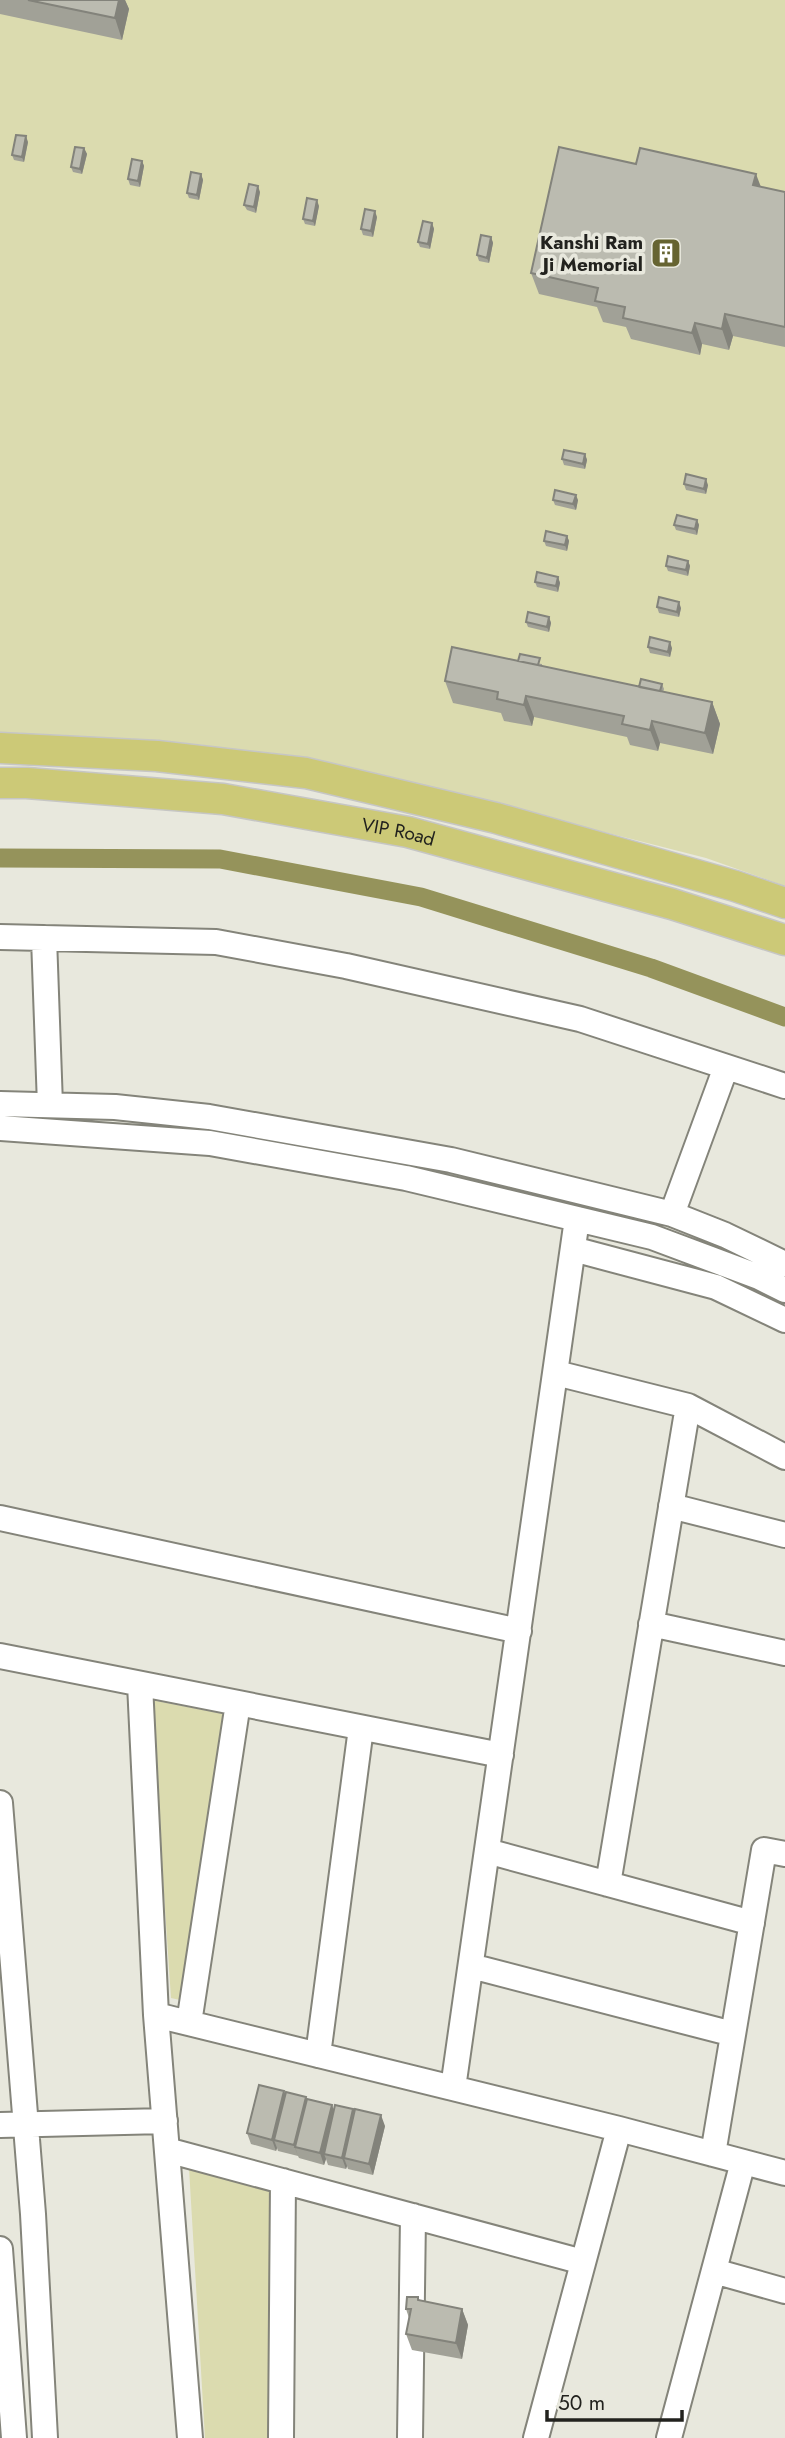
<svg xmlns="http://www.w3.org/2000/svg" width="785" height="2438" font-family="Jost,sans-serif">
<style>
.green{fill:#dbdbaf}
.lines{fill:none;stroke-linecap:round;stroke-linejoin:round}
.canal{stroke:#95935b;stroke-width:19}
.minor-casing{stroke:#84847a;stroke-width:28}
.major-casing{stroke:#c6c6c4;stroke-width:33}
.minor{stroke:#fff;stroke-width:24}
.major{stroke:#ccc977;stroke-width:30}
.wall{fill:#a1a197}
.shaded-wall{fill:#83837b}
.building{fill:#bbbbb0;stroke:#83837b;stroke-width:2}
.labels{text-anchor:middle;stroke-width:7;stroke-linejoin:round;paint-order:stroke}
.poi-label{font-size:19px;font-weight:bold;fill:#22221e;stroke:#e8e8dd;text-anchor:end}
.street-label{font-size:19px;fill:#22221e;stroke:#e8e8dd}
</style>
<rect width="100%" height="100%" fill="#e8e8dd"/>
<path class="green" d="M0,0H785V886L706,858L416,784L204,745L0,732Z
M151,1700L224,1714L180,2000L171,1998Z
M189,2168L274,2193L270,2438H205Z"/>
<g class="lines">
<path class="canal" d="M0,858L220,859L421,897L651,968L785,1017"/>
<g class="minor-casing">
<path id="minor" d="M0,937L216,942L346,966L580,1019L785,1086
M44,938L50,1105
M0,1104L115,1107L209,1117L451,1160L672,1214L725,1235L785,1264
M0,1128L210,1143L406,1178L652,1237L759,1277L785,1290
M672,1214L726,1067
M573,1249L716,1287L785,1320
M556,1373L688,1406L785,1457
M671,1506L785,1535
M0,1518L519,1631
M651,1624L785,1653
M0,1656L501,1755
M140,1684L156,2015L190,2438
M0,1803L33,2214L45,2438
M487,1851L752,1923
M608,1884L688,1406
M471,1966L733,2034
M156,2015L619,2129L785,2173
M189,2023L238,1703
M318,2055L361,1728
M453,2088L577,1219
M0,2125L165,2121
M167,2150L583,2262
M713,2154L764,1850L785,1854
M0,2249L14,2438
M714,2271L785,2291
M281,2438L283,2181
M410,2438L413,2216
M536,2438L619,2129
M669,2438L743,2162"/>
</g>
<g class="major-casing">
<g id="major">
<path d="M0,748L157,756L306,773L496,818L735,886L785,903"/>
<path id="s1" d="M0,783H27L223,799L408,832L672,904L785,940"/>
</g>
</g>
<use href="#minor" class="minor"/>
<use href="#major" class="major"/>
</g>
<path class="wall" d="M0,0H125L129,9L122,40L0,14Z
M28,142L24,162L14,160L12,155Z
M84,148L87,154L82,174L73,172L71,167Z
M142,161L144,166L140,187L130,185L128,179Z
M636,164L785,192V347L733,336L729,350L702,344L700,355L631,339L626,327L603,322L597,307L539,294L531,273Z
M201,174L203,180L199,200L189,198L187,193Z
M260,192L256,213L247,210L244,205Z
M319,206L315,226L305,224L303,219Z
M377,217L373,237L363,235L361,229Z
M432,223L434,229L430,249L420,247L418,242Z
M491,237L493,243L489,263L479,261L477,255Z
M585,454L587,460L585,469L564,465L562,459Z
M684,484L708,485L706,494L686,490Z
M553,500H578L576,510L555,505Z
M697,520L699,525L697,535L676,530L674,525Z
M567,536L569,541L567,551L546,546L544,541Z
M688,561L690,566L688,576L668,571L666,566Z
M558,577L560,583L558,592L537,587L535,582Z
M657,607L681,608L679,617L659,613Z
M549,617L551,623L549,632L528,627L526,622Z
M648,647L672,648L670,657L650,653Z
M518,661L542,664V666L639,687L662,684L664,689L663,692L712,702L720,724L713,754L660,743L658,751L630,745L627,737L534,717L532,726L504,721L501,713L453,703L445,681Z
M285,2095L307,2099L334,2110L354,2113L385,2126L373,2175L348,2169L347,2166L346,2169L328,2165L326,2159L324,2165L299,2158L298,2156L278,2151L277,2148L276,2151L251,2144L247,2133Z
M418,2297L420,2301L462,2309L468,2325L462,2359L412,2350L406,2334L409,2318L406,2309Z"/>
<path class="shaded-wall" d="M119,0H125L129,9L122,40L115,18Z
M26,136L28,142L24,162L22,157Z
M84,148L87,154L82,174L80,169Z
M142,161L144,166L140,187L138,181Z
M201,174L203,180L199,200L197,195Z
M756,174L764,195L753,185Z
M258,186L260,192L256,213L254,207Z
M317,200L319,206L315,226L313,221Z
M375,211L377,217L373,237L371,231Z
M432,223L434,229L430,249L428,244Z
M491,237L493,243L489,263L487,258Z
M725,314L733,336L729,350L722,329Z
M695,323L702,344L700,355L692,333Z
M585,454L587,460L585,469L583,464Z
M706,479L708,485L706,494L704,489Z
M576,495L578,500L576,510L573,504Z
M697,520L699,525L697,535L695,529Z
M567,536L569,541L567,551L565,545Z
M688,561L690,566L688,576L686,570Z
M558,577L560,583L558,592L556,586Z
M679,602L681,608L679,617L677,612Z
M549,617L551,623L549,632L547,627Z
M670,642L672,648L670,657L668,652Z
M526,696L534,717L532,726L524,705Z
M712,702L720,724L713,754L705,733Z
M652,721L660,743L658,751L650,730Z
M284,2091L288,2102L274,2140L277,2148L276,2151L272,2140Z
M306,2097L310,2108L295,2147L298,2156L294,2145Z
M332,2105L336,2116L324,2154L326,2159L324,2165L320,2153Z
M353,2109L357,2120L344,2158L347,2166L346,2169L342,2158Z
M381,2115L385,2126L373,2175L369,2164Z
M462,2309L468,2325L462,2359L456,2343Z"/>
<path class="building" d="M28,0H119L115,18Z
M16,135L26,136L22,157L12,155Z
M75,147L84,148L80,169L71,167Z
M559,147L636,164L640,148L756,174L753,185L785,192V327L725,314L722,329L695,323L692,333L623,318L625,307L595,301L598,288L531,273Z
M132,159L142,161L138,181L128,179Z
M191,172L201,174L197,195L187,193Z
M249,184L258,186L254,207L244,205Z
M307,198L317,200L313,221L303,219Z
M365,209L375,211L371,231L361,229Z
M423,221L432,223L428,244L418,242Z
M481,235L491,237L487,258L477,255Z
M564,450L585,454L583,464L562,459Z
M686,474L706,479L704,489L684,484Z
M555,490L576,495L573,504L553,500Z
M677,515L697,520L695,529L674,525Z
M546,531L567,536L565,545L544,541Z
M668,556L688,561L686,570L666,566Z
M537,572L558,577L556,586L535,582Z
M659,597L679,602L677,612L657,607Z
M528,612L549,617L547,627L526,622Z
M650,637L670,642L668,652L648,647Z
M452,647L712,702L705,733L652,721L650,730L622,724L624,716L526,696L524,705L497,699L498,692L445,681Z
M520,654L540,658L538,665L518,661Z
M641,679L662,684L660,691L639,687Z
M259,2085L284,2091L272,2140L247,2133Z
M286,2092L306,2097L294,2145L274,2140Z
M307,2099L332,2105L320,2153L295,2147Z
M335,2105L353,2109L342,2158L324,2154Z
M355,2109L381,2115L369,2164L344,2158Z
M407,2297H418V2300L462,2309L456,2343L406,2334L411,2309H406Z"/>
<defs>
<g id="building-square" transform="scale(1.575)"><rect x="-9" y="-9" width="18" height="18" rx="4" fill="#666431" stroke="#e8e8dd"/><path d="M-4-6H4V6H1V3H-1V6H-4ZM-2.5-4.3h1.7v1.8h-1.7ZM.8-4.3h1.7v1.8H.8ZM-2.5-1h1.7V.8h-1.7ZM.8-1h1.7V.8H.8Z" fill="#fff"/></g>
</defs>
<g fill-rule="evenodd">
<use href="#building-square" x="666" y="253"/>
</g>
<g class="labels">
<g class="poi-label">
<text x="643" y="249">Kanshi Ram<tspan x="643" dy="22">Ji Memorial</tspan></text>
</g>
<g class="street-label">
<text dy="7" stroke="none"><textPath href="#s1" startOffset="402">VIP Road</textPath></text>
</g>
</g>
<path d="M547 2410v10h135v-10" fill="none" stroke="#22221e" stroke-width="3.5"/>
<text x="558" y="2410" font-size="21" fill="#22221e" stroke="#e8e8dd" stroke-width="5" paint-order="stroke">50 m</text>
</svg>
